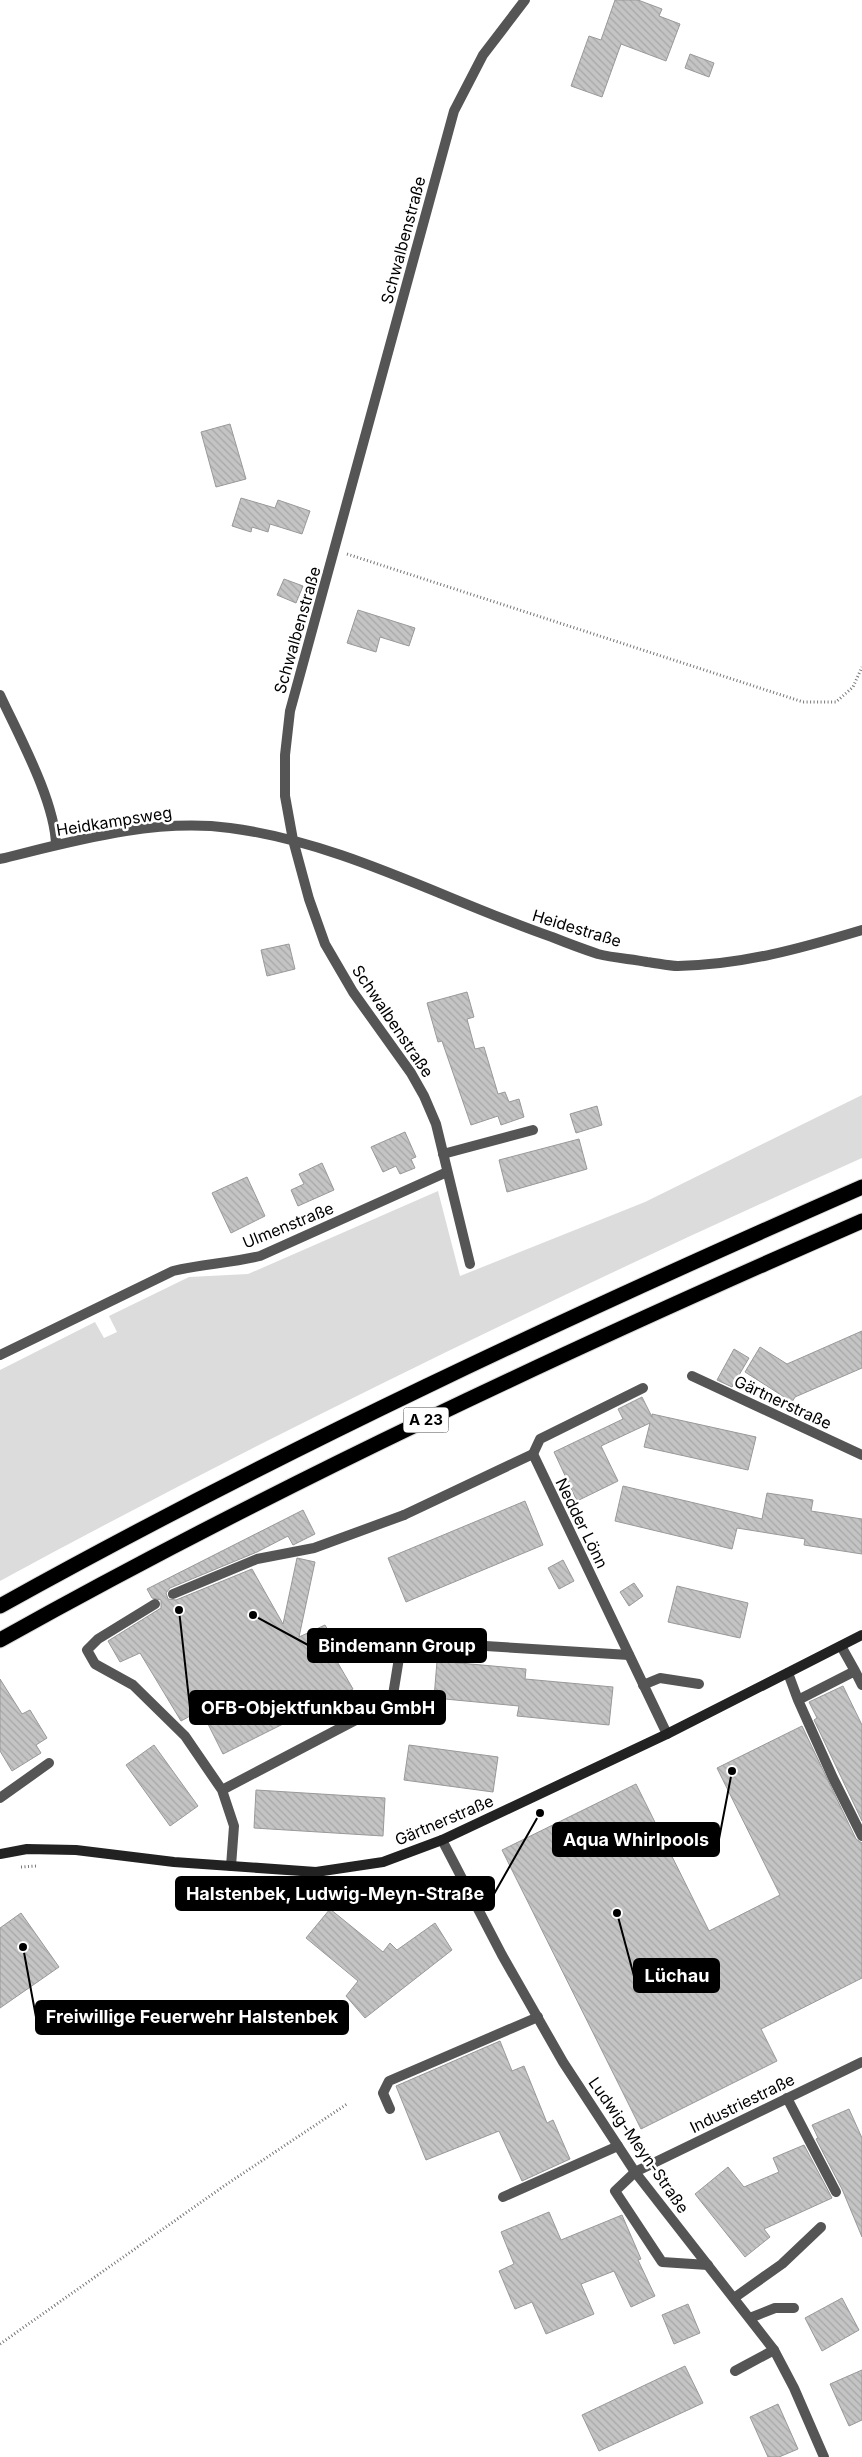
<svg xmlns="http://www.w3.org/2000/svg" width="862" height="2457" font-family="Inter,sans-serif">
<style>
.grass{fill:#dcdcdc}
.building{fill:url(#building-back-hatch);stroke:#999}
.lines{fill:none;stroke-linecap:round;stroke-linejoin:round}
.highway-casing{stroke:#dbdbdb;stroke-width:17}
.path{stroke:#777;stroke-width:3;stroke-dasharray:1 2.5;stroke-linecap:butt}
.lane{stroke:#555;stroke-width:10}
.street{stroke:#555;stroke-width:10}
.secondary{stroke:#222;stroke-width:10}
.highway{stroke:#000;stroke-width:15}
.labels{text-anchor:middle;stroke-width:5;stroke-linejoin:round;paint-order:stroke}
.shield{fill:#fff;stroke:#4c4c4c;stroke-width:1}
.shield-label{font-size:15px;font-weight:bold;fill:#000}
.street-label{font-size:16px;fill:#000;stroke:#fff}
.leader{fill:none;stroke:#000;stroke-width:2}
.callout-dot{fill:#000;stroke:#fff;stroke-width:2}
.callout{fill:#000;stroke:#000;stroke-width:2}
.callout-label{font-size:18px;text-anchor:middle;font-weight:bold;fill:#fff}
</style>
<defs>
<pattern id="building-back-hatch" width="6" height="6" patternUnits="userSpaceOnUse" patternTransform="scale(1.25)"><rect width="6" height="6" fill="#c4c4c4"/><path d="M-1 5l2 2M0 0l6 6M5-1l2 2" fill="none" stroke="#a7a7a7"/></pattern>
</defs>
<rect width="100%" height="100%" fill="#fff"/>
<path class="grass" d="M862,1095V1158C570,1289 282,1428 0,1581V1370L95,1322L104,1338L117,1332L109,1316L189,1277L248,1274L438,1191L460,1276L645,1202Z"/>
<path class="building" d="M615,0H638L662,9L659,16L680,24L666,61L621,44L602,97L571,86L589,36L601,40Z
M690,54L714,63L709,77L685,68Z
M230,424L246,479L216,487L201,432Z
M241,498L275,508L278,500L310,511L302,534L270,524L268,532L252,527L251,532L232,526Z
M284,579L303,586L296,603L277,595Z
M358,610L415,628L409,646L380,637L376,652L347,643Z
M289,944L295,969L267,976L261,950Z
M467,992L474,1017L467,1019L475,1049L484,1047L498,1094L505,1092L509,1102L519,1099L524,1117L501,1125L498,1116L471,1125L442,1041L438,1042L427,1003Z
M597,1106L602,1125L576,1133L570,1114Z
M405,1132L416,1157L411,1159L415,1168L400,1174L396,1166L383,1172L371,1147Z
M579,1139L587,1169L507,1192L499,1160Z
M322,1163L334,1190L298,1206L291,1190L304,1184L299,1174Z
M247,1177L265,1216L231,1233L212,1193Z
M862,1331V1368L795,1397L792,1402L745,1372L760,1347L787,1364Z
M734,1349L749,1358L732,1387L717,1380Z
M642,1397L652,1417V1414L756,1437L748,1470L644,1447L650,1423L601,1446L618,1481L577,1501L554,1452L623,1419L618,1409Z
M623,1486L762,1519L767,1493L813,1500L811,1511L862,1519V1554L804,1545L805,1539L737,1528L732,1549L615,1521Z
M525,1501L543,1545L406,1602L388,1558Z
M303,1510L315,1534L293,1545L288,1536L257,1552L170,1588L166,1593L168,1599L176,1600L252,1569L283,1624L297,1558L315,1562L299,1637L325,1625L335,1642L328,1646L353,1689L223,1754L201,1710L181,1721L140,1653L120,1662L108,1641L161,1608V1600L152,1598L147,1589Z
M563,1560L574,1581L559,1589L548,1568Z
M634,1583L643,1596L629,1606L620,1592Z
M677,1586L748,1603L740,1638L668,1622Z
M437,1661L526,1669L525,1679L613,1687L609,1725L517,1716L519,1706L434,1698Z
M0,1679L22,1714L30,1710L47,1738L36,1745L41,1753L12,1771L0,1751Z
M843,1686L862,1725V1821L814,1720L817,1718L809,1702Z
M802,1726L856,1839L862,1843V1978L761,2029L777,2061L641,2129L502,1850L636,1784L709,1931L780,1895L717,1768Z
M154,1745L198,1806L170,1826L126,1765Z
M409,1745L498,1757L493,1792L404,1780Z
M256,1790L385,1798L383,1836L254,1828Z
M330,1909L383,1952L390,1943L397,1950L435,1923L452,1950L365,2018L346,1996L358,1981L306,1938Z
M21,1913L59,1967L0,2008V1928Z
M500,2041L512,2071L524,2066L547,2123L553,2120L570,2159L522,2181L499,2131L426,2160L396,2086Z
M849,2109L862,2138V2237L842,2189L816,2139L818,2138L812,2125Z
M804,2145L832,2198L764,2229L770,2237L745,2257L695,2194L728,2167L744,2187L779,2172L773,2158Z
M549,2212L561,2240L622,2215L641,2259L638,2260L655,2296L631,2307L614,2271L581,2284L594,2314L546,2334L532,2302L515,2309L499,2271L514,2264L501,2232Z
M842,2298L859,2330L822,2351L805,2318Z
M688,2304L700,2333L674,2344L662,2315Z
M685,2366L703,2403L599,2451L582,2415Z
M862,2370V2420L849,2426L830,2384Z
M778,2404L798,2449L779,2457H768L750,2417Z"/>
<g class="lines">
<g class="highway-casing">
<path id="highway" d="M0,1606C280,1450 569,1316 862,1187
M0,1640C279,1484 569,1349 862,1221"/>
</g>
<path class="path" d="M347,554L803,702H836L853,687L862,667
M21,1867L37,1866
M0,2344L224,2186L347,2104"/>
<path class="lane" d="M0,695C19,736 55,801 56,845
M443,1154L533,1130
M533,1454L540,1439L643,1388
M173,1594L257,1559L314,1548L404,1515
M155,1604L98,1639L87,1650L95,1664L133,1685L185,1736L222,1790
M841,1646L855,1671
M399,1658L437,1643L629,1655
M788,1673L798,1700
M643,1685L660,1678L699,1684
M862,1685L855,1671L798,1700L833,1778L862,1836
M0,1798L49,1763
M231,1866L234,1826L222,1790L392,1701L399,1658L370,1645
M787,2098L836,2192
M390,2109L383,2093L389,2081L538,2017
M635,2172L615,2191L662,2262L708,2265
M503,2197L618,2146
M734,2298L782,2264L821,2227
M750,2318L775,2308H794
M735,2371L774,2350"/>
<path class="street" d="M0,859C74,841 153,818 230,828C341,842 447,901 552,937C567,943 583,949 598,954C614,958 631,959 647,962C657,963 668,966 678,966C742,965 802,948 862,930
M470,1264L436,1124L424,1096L411,1073L353,992L325,944L309,899L293,840L285,796V755L290,711L454,111L483,55L525,0
M0,1355L173,1271C202,1264 231,1263 260,1256L447,1172
M692,1376L862,1455
M404,1515L533,1454L667,1734
M442,1840L502,1955L563,2062L635,2172L774,2350L794,2388L824,2457
M635,2172L862,2062"/>
<path class="secondary" d="M0,1854L27,1849L76,1850L174,1862L316,1872L383,1862L442,1840L667,1734L862,1635"/>
<use href="#highway" class="highway"/>
</g>
<g class="labels">
<rect class="shield" x="403.5" y="1407.5" width="45" height="25" rx="4"/>
<g class="shield-label">
<text x="426" y="1425">A 23</text>
</g>
<g class="street-label">
<text transform="translate(403 240) rotate(-75)" y="6">Schwalbenstraße</text>
<text transform="translate(297 630) rotate(-74)" y="6">Schwalbenstraße</text>
<text transform="translate(114 821) rotate(-9)" y="6">Heidkampsweg</text>
<text transform="translate(577 928) rotate(17)" y="6">Heidestraße</text>
<text transform="translate(393 1021) rotate(56)" y="6">Schwalbenstraße</text>
<text transform="translate(288 1225) rotate(-22)" y="6">Ulmenstraße</text>
<text transform="translate(783 1402) rotate(25)" y="6">Gärtnerstraße</text>
<text transform="translate(582 1523) rotate(64)" y="6">Nedder Lönn</text>
<text transform="translate(444 1820) rotate(-23)" y="6">Gärtnerstraße</text>
<text transform="translate(742 2103) rotate(-26)" y="6">Industriestraße</text>
<text transform="translate(639 2145) rotate(55)" y="6">Ludwig-Meyn-Straße</text>
</g>
</g>
<path class="leader" d="M253 1615L308 1645M179 1610L190 1708M732 1771L719 1839M540 1813L494 1894M617 1913L634 1976M23 1947L36 2017"/>
<g class="callout-dot">
<circle cx="253" cy="1615" r="5"/>
<circle cx="179" cy="1610" r="5"/>
<circle cx="732" cy="1771" r="5"/>
<circle cx="540" cy="1813" r="5"/>
<circle cx="617" cy="1913" r="5"/>
<circle cx="23" cy="1947" r="5"/>
</g>
<g class="callout">
<rect x="308" y="1629" width="178" height="33" rx="5"/>
<rect x="190" y="1691" width="255" height="33" rx="5"/>
<rect x="553" y="1823" width="166" height="33" rx="5"/>
<rect x="176" y="1877" width="318" height="33" rx="5"/>
<rect x="634" y="1959" width="85" height="33" rx="5"/>
<rect x="36" y="2001" width="312" height="33" rx="5"/>
</g>
<g class="callout-label">
<text x="397" y="1652">Bindemann Group</text>
<text x="318" y="1714">OFB-Objektfunkbau GmbH</text>
<text x="636" y="1846">Aqua Whirlpools</text>
<text x="335" y="1900">Halstenbek, Ludwig-Meyn-Straße</text>
<text x="677" y="1982">Lüchau</text>
<text x="192" y="2023">Freiwillige Feuerwehr Halstenbek</text>
</g>
</svg>
